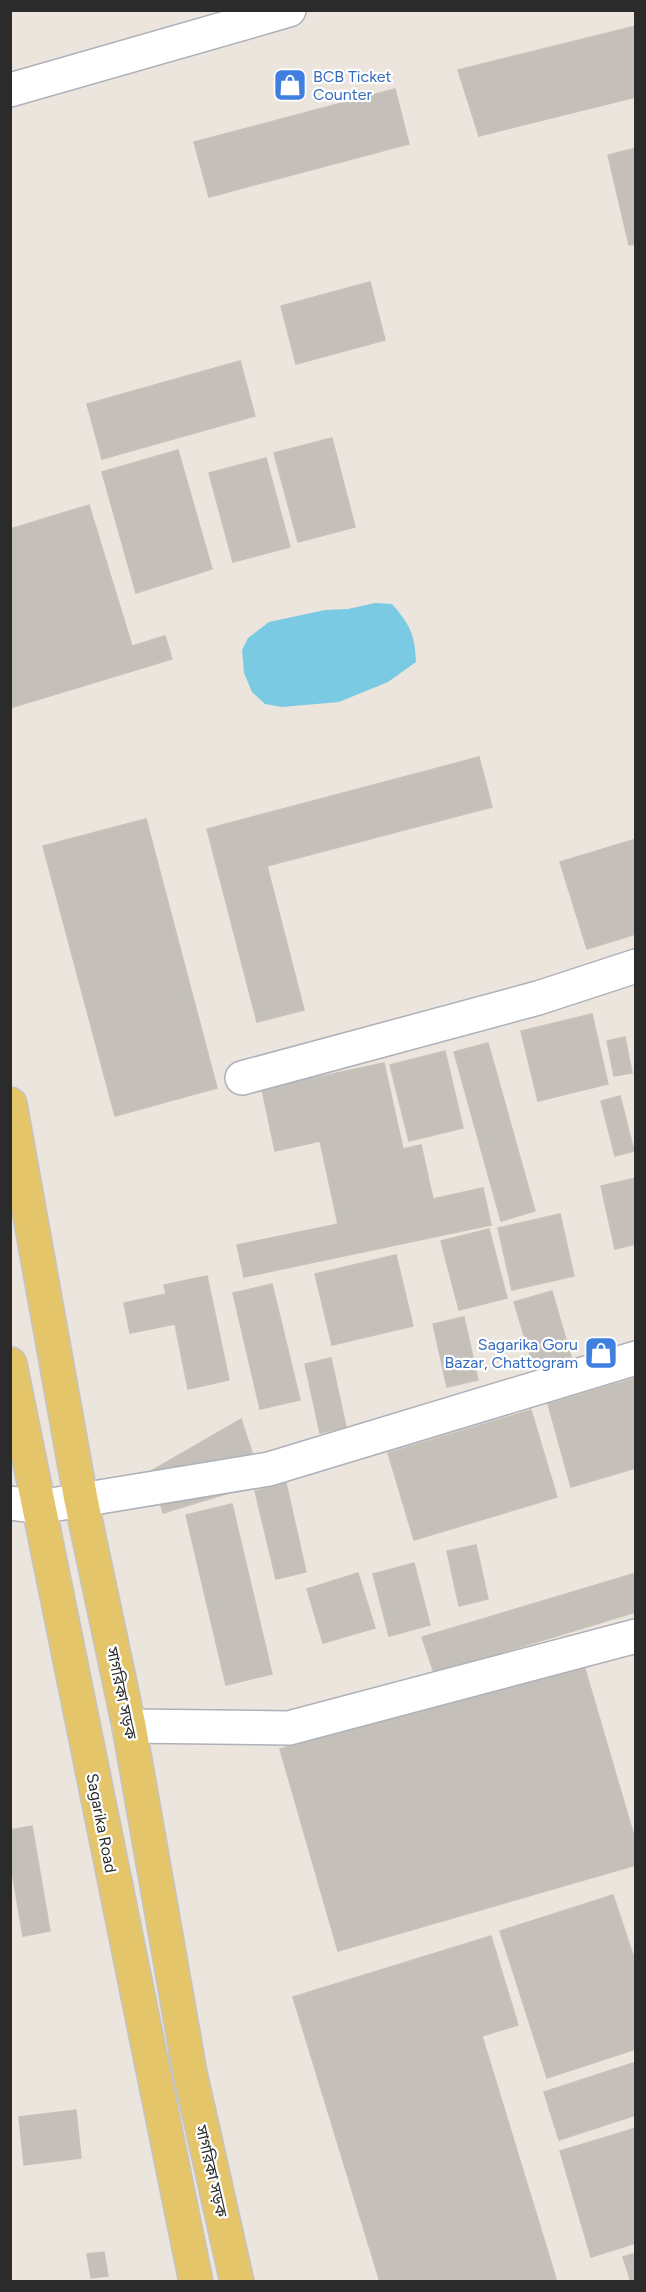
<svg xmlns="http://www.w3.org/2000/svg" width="646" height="2292" font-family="Figtree,'Noto Sans Bengali',sans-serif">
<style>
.water{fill:#7acae4}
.building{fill:#c4c0b9;stroke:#c7c1b8;stroke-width:1.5}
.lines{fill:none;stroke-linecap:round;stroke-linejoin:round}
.minor-casing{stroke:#aeb0ba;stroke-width:36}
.primary-casing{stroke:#c4c4c4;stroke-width:36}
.minor{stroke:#fff;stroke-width:33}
.primary{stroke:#e4c56a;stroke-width:33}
.labels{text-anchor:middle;stroke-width:4.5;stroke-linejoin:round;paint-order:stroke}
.shop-label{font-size:16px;fill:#366cbe;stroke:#fff;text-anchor:start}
.street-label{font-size:16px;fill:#2b2b2b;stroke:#fff}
</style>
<rect width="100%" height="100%" fill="#ebe5de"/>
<path class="water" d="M375,603L392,604C410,625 415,634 416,662L388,682L339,702L282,707L265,704L252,692L244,673L242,650L248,638L269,622L325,610L348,609Z"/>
<path class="building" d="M636,26V97L479,136L458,70Z
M395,89L409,144L209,197L194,142Z
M636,148V244L629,245L608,155Z
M370,282L385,340L296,364L281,306Z
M240,361L255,416L102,459L87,404Z
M332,438L355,527L298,542L274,453Z
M178,450L212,569L136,593L102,472Z
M266,458L290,547L233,562L209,473Z
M89,505L132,646L165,636L172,659L10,708V529Z
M479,757L492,807L267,866L304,1010L257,1022L207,829Z
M146,819L217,1088L115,1116L43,846Z
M636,839V934L587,949L560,862Z
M592,1014L608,1084L538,1101L521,1031Z
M625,1037L632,1073L614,1076L607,1041Z
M488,1043L535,1211L501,1221L454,1052Z
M445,1051L463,1128L409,1141L390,1065Z
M384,1063L403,1149L421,1145L433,1199L483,1188L491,1225L244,1277L237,1245L338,1224L320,1141L275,1151L262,1089Z
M620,1096L634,1151L615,1156L601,1101Z
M636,1178V1244L615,1249L601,1186Z
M560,1214L574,1276L512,1290L498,1228Z
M489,1229L507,1298L459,1310L441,1241Z
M396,1255L413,1326L332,1345L315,1274Z
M207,1276L229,1380L188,1389L175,1324L130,1333L124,1303L166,1294L164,1285Z
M272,1284L300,1400L260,1409L233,1293Z
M552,1291L571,1357L534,1368L514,1302Z
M464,1317L478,1380L447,1387L433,1324Z
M331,1358L346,1427L320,1433L305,1364Z
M636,1378V1468L571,1487L548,1404Z
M531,1410L557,1497L414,1540L388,1453Z
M241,1419L262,1483L163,1513L151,1471Z
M286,1483L306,1572L276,1579L255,1491Z
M232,1504L272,1674L226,1685L186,1515Z
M476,1545L488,1599L459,1606L447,1551Z
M414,1563L430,1625L389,1636L373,1574Z
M358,1573L375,1628L323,1643L307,1589Z
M636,1573V1612L434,1673L422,1637Z
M583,1662L636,1843V1865L338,1951L280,1749Z
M32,1826L50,1931L23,1936L10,1860V1830Z
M613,1895L636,1964V2049L547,2078L500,1931Z
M491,1936L518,2025L482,2036L557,2282H380L293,1997Z
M636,2062V2115L559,2140L544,2092Z
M76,2110L81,2158L24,2165L19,2117Z
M636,2128V2243L591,2257L560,2151Z
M104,2252L108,2276L91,2278L87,2254Z
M636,2253V2282H631L623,2257Z"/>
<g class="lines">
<g class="minor-casing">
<path id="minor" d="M10,90L289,10
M242,1078L538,998L636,966
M10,1503L39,1507L269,1469L636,1358
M129,1726L289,1728L636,1636"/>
</g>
<g class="primary-casing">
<path id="primary" d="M10,1104L81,1500L129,1726L190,2073L237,2282
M10,1364L196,2282"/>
</g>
<use href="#minor" class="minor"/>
<use href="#primary" class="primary"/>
</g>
<defs>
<g id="shop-square" transform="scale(1.725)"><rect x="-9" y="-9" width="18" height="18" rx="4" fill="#3f7fe0" stroke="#fff"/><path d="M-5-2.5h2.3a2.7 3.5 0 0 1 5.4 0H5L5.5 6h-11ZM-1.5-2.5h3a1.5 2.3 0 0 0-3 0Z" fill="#fff"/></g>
</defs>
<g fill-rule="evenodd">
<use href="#shop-square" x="290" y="85"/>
<use href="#shop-square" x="601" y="1353"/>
</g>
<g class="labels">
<g class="shop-label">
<text x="313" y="82">BCB Ticket<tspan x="313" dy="18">Counter</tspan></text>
<text x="578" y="1350" text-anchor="end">Sagarika Goru<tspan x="578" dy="18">Bazar, Chattogram</tspan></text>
</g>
<g class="street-label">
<text transform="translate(122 1693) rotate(78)" y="6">সাগরিকা সড়ক</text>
<text transform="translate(102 1823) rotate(79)" y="6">Sagarika Road</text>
<text transform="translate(212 2171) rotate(77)" y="6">সাগরিকা সড়ক</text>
</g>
</g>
<rect width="646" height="2292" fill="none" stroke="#2b2b2b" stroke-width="24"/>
</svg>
